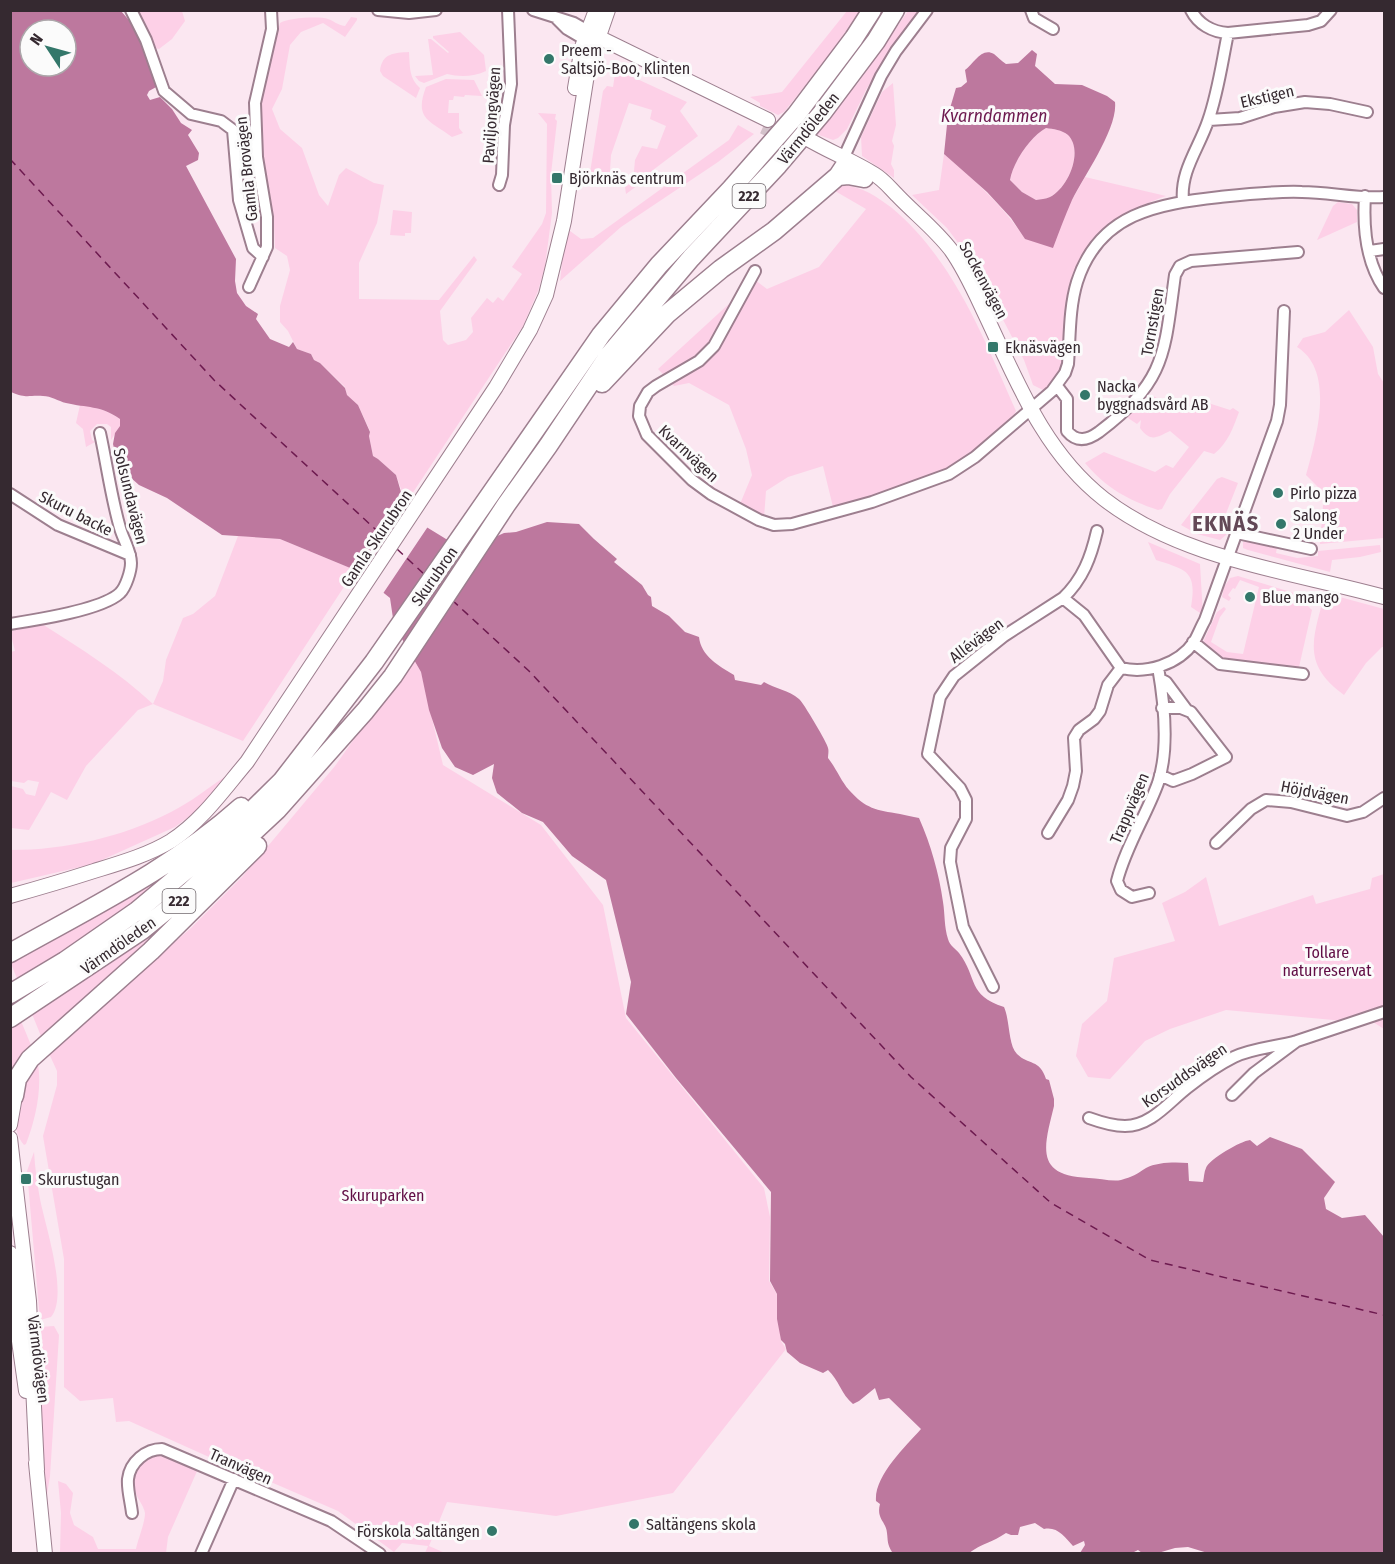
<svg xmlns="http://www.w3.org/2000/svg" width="1395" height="1564" font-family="'Fira Sans Condensed',sans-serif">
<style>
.green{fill:#fdd0e7}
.water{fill:#bd789e;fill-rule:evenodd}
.pier{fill:#fbe7f1}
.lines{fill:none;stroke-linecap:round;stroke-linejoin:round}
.ferry{stroke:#6d1a4f;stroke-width:1.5;stroke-dasharray:8 6;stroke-linecap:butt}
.secondary-tunnel{stroke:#d3c1ca;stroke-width:14;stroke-dasharray:14 7;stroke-linecap:butt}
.street-casing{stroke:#9d7f8f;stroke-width:14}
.secondary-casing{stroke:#9d7f8f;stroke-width:16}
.highway-casing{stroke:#9d7f8f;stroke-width:21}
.street{stroke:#fff;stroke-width:10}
.secondary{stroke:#fff;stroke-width:14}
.highway{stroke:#fff;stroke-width:18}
.poi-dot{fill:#33776a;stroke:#fbfbfb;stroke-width:2}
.labels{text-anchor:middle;stroke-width:6;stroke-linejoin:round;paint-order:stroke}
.shield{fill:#fbfbfb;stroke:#70686d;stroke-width:1.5}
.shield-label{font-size:15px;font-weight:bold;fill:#352930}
.poi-label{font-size:16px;fill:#352930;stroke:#fbfbfb;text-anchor:start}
.street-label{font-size:16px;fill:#352930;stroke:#fbfbfb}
.park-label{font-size:16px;fill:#610d45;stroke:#fbfbfb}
.water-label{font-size:18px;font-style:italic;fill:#6d1a4f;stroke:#fbfbfb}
.district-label{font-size:22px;font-weight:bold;letter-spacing:1.5px;fill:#624856;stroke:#fbfbfb}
</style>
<rect width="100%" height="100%" fill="#fbe7f1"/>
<path class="green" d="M134,11H182L185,21L172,39L159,49L155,48Z
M847,11H859L833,51L784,112L778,115L760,106V103L750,97L782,92Z
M908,11H921L867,88L847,129L838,138L833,140L816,134L832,110L858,83Z
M351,17L357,18V20L345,37L323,23L301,32L290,45L282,89L272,109L280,129L302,148L319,195L328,206L339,175L346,168L374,183L384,185L377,223L359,263V299L439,300L474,256L477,260L440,311L443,340L448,345L466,340L473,332L471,318L487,298L493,303L498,297L503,301L522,274L512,267L542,224L546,213L547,124L538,113L556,114L555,119L557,121L551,174L552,213L545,266L538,291L523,326L406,503L396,475L378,459L373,456L369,436L370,431L358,405L347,395L345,387L320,363L314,360L311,354L297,349L288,331L280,322V306L290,270L287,256L275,248L274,227L263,173L260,118L261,96L280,23C287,18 319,16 328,19C334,21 337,25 345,26Z
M460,32L484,55L486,71C474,77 459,77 447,74L424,83L419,81L415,76L433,75L428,39H431L448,53L449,52L433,38V36Z
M409,52C410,67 409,78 420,88L416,98L383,76L380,71C382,53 394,53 409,52Z
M622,72L687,102L680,111L698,136L653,170L654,173L626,194L625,187L633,182L635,160L642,146L657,149L666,126L650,119L652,110L629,103L611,155L609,187L588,185L603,91L607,86L613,87L615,74Z
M446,79L474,80L482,96L465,95L464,97L454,96L453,100H449L448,113H459V128L463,133L452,137C429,120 414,119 426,87Z
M893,83L896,125L892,141L894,146L891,164L894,170V178L862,156L861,137L882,92Z
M738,125L754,134L718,162L621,227L560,281L566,228L581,239L593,238L729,140Z
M1046,128C1053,129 1062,130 1068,135C1084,150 1068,188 1050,197C1046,199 1040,199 1036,200L1022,192L1010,180C1013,162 1030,137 1046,128Z
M944,154C974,180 1003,205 1025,239L1072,200L1085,177L1166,196C1136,207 1108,219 1089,245C1077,261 1070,282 1066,301C1061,325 1075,381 1043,390L1033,385L1024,360L974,264L947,228L912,195L939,190Z
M843,185C863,187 876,196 892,208C954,260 984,339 1016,411L1012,419L963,460L945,471L834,511L823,466L788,477L766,491L764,518L740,504L752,475L746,449L729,405L689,383L674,386L658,369L755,280L767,289L819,267L866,209L835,191Z
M1338,202L1352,204L1357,210V222L1317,240L1333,206Z
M393,210L412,212L411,233H405V236L390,235Z
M1349,310L1373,347L1378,374L1384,383V538L1320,544L1324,493L1306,475C1316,439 1336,371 1297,347L1303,338L1325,332Z
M1148,393L1164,402L1192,405L1205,402L1230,410L1233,408L1239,412C1233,428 1228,443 1214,454L1204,451L1170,494L1162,509L1158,510C1128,500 1106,488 1085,463L1104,452L1155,472L1166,465L1173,468L1189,447L1170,431C1157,437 1151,443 1140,428L1141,420L1137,424L1125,416Z
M80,405C94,406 109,411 120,419V426L111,440V427L107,424H97L90,431L92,440L95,442L86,447L83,429L76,423Z
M1222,477L1238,483L1225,516L1232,519L1226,535L1220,540L1197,534L1181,525L1217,479Z
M238,536L280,539L355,570L243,741L153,704L138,710L86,766L67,800L51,792L29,830L11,828V786L23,789L26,794L35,796L39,782L28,780L24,783L11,781L10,652L15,651L12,639H11V631L42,624C81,649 119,672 153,704L163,681L166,660L183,618L193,614L215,596Z
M1246,541L1277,547L1276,553L1297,558L1318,556V551L1380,545L1381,552L1360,557L1332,560L1330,572L1248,550L1243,548V542Z
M1148,542L1200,564L1203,615L1191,607C1197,571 1187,570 1156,560Z
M1238,576L1294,593L1312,610L1299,667C1283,669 1228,665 1215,657C1210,653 1206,648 1203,642L1217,612L1224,607L1226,609L1220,617L1211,642L1227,652L1243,654L1259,587L1240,580L1235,589L1233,588L1228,595L1231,598L1229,601L1222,597L1224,587L1230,578Z
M1325,593L1384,609V647H1382L1366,663L1344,695C1301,664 1313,638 1325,593Z
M412,657L421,672L443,765L541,825L603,905L626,1018L764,1188L770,1217L769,1281L778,1296L781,1341L786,1349L673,1493L556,1516L447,1502L429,1546L445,1553H425L428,1546L402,1543L394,1552L338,1511L250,1473L253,1466L232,1458L229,1466L129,1421L116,1422L113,1398L80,1401L64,1387V1259L43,1136L57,1085V1071L47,1049L190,929L242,877L335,766Z
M226,776L220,790L203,806L175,827L93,864L11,883V850C65,850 123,837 171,812C191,802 208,788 226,776Z
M226,827C160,883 92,936 18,981L10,961Z
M1384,874V1029L1362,1015L1344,1021L1226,1010L1170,1029L1145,1041L1110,1079L1088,1077L1076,1056L1082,1024L1107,1001L1114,958L1175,941L1162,903L1185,892L1206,877L1219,926L1313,895L1316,904L1370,889L1372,878Z
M183,910L43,1041L32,1014Z
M21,1021L33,1050L11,1073V1028Z
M37,1059C43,1086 36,1118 26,1144L24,1145C4,1121 23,1082 37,1059Z
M34,1152C35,1168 37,1183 40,1199C45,1225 69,1296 51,1317L40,1320L27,1171Z
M54,1326L59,1335L50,1476L46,1500L43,1475L40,1327Z
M163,1454L198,1469L168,1537L166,1553H60L61,1513L58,1481L66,1484L73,1493L70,1513L74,1525L93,1537L98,1549H136C138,1539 145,1523 145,1513C144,1507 140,1502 137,1496C126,1473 141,1457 163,1454Z"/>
<path class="water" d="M10,11H121L134,26L145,44L158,86L149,91L147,95L150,100L160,97L172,109L181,123L192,130L188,135L199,153L198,160L186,166L236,259L235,281L237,293L246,306L258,314L256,319L270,339L289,347L293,342L297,349L311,354L314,360L320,363L345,388L347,395L358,405L370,432L369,436L373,456L378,459L396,475L401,492L415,520L446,539L493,538L504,533L516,532L547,522L579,524L594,539L617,559L614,562L642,585L648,595L651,597L652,606L669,616L685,632L699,637C701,656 719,666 734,675L735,680L761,685L764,682C775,689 789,690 799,699C803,702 828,744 828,748C829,751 828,755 828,758C836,768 841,781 849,790C866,809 876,810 900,814C906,815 912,817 919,818C931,845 939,874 943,902C945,914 944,927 948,939C950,946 955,948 959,953C978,978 967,995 1004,1007C1010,1020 1008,1045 1017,1054C1028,1065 1040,1059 1046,1079L1049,1080L1054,1099V1106C1044,1147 1034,1176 1089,1178C1099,1178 1112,1182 1121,1180C1132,1177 1137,1174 1146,1168C1157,1162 1175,1162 1188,1163L1189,1181L1203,1182C1204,1178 1204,1172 1206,1168C1209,1159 1241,1141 1250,1140L1257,1146L1270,1137L1302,1149L1335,1182L1324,1198L1326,1209L1342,1218L1365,1215L1384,1237V1550L1382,1553L1211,1554L1188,1547L1175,1548L1158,1553H1142L1138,1550L1132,1553H1080L1085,1545L1084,1541L1073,1546C1065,1537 1057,1526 1044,1529L1035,1523L1020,1527L1018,1535H1011L1006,1533C993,1542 981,1544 969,1553L892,1552C887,1544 888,1541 887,1533C886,1521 876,1519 880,1504L876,1501C874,1476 905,1447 921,1429L889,1398L879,1400L875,1388L859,1401L853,1404C841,1394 839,1380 828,1370L823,1373L800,1363L787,1352L785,1344L781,1340L777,1319V1294L770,1281L771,1192L676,1078L626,1014L631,982L606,880L572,856L543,822L522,813L497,793L492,778L494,764L473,775L455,767L442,748L429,710L421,672L394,625L390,598L355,570L280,539L222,535L167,498L139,485L122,470L117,460L113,444L115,433L120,426V419C100,405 87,408 66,403C58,401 51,396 43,396C27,395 28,399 11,392ZM30,30H66V66H30Z
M1032,50L1037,54L1035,66L1055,84L1082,85L1107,96L1115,102C1118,128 1084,176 1072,200C1065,216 1059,232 1053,248L1025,239L1011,218L987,192L944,154L948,115L956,88L961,87L967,82L965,70C974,64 981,47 994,54C998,57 1001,61 1006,64L1018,63ZM1046,128C1053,129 1062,130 1068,135C1084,151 1068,188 1050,197C1046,199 1040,199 1036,200L1022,192L1010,180C1013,162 1030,137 1046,128Z"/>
<path class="pier" d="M408,500L417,518L429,525L382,595L357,576Z"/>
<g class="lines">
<path class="ferry" d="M10,159L214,380L387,540
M397,549L425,575
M452,600L529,671L911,1077L1051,1203L1150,1260L1384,1315"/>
<path class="secondary-tunnel" d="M763,127L785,137"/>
<g class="street-casing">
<path id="street" d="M131,10L146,40L164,91L191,114L221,121L233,130L239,200L253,248L263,257
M378,10L409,13L436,10
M533,10L574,23L588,31
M1031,10L1034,18L1053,29
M1191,10C1198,24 1212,32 1228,33L1308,25L1321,21L1331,10
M557,19L567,29L584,39
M1209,120L1240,118L1274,107L1305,102L1330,104L1367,112
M843,159L881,76L896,51L927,10
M499,185L502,175L504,125L511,84L508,10
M1365,196C1363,227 1366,262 1384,288
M1183,201C1180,171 1199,148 1208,121C1218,93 1222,62 1228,33
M1370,251L1384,249
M755,271L714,346L699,361L656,386L648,392L640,406L639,416L647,435L692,480L711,494L759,520L774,525L792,524L872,502L949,474L975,457L1052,391L1065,373L1068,364C1070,338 1069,308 1077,282C1099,213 1157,204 1220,197C1248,194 1274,191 1302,192C1329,192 1357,199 1384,197
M249,287L267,247V217L257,157L255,103L272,29L271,10
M1057,386L1067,399V431C1077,443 1088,440 1099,432C1167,380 1164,354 1175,275L1180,266L1191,261L1298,252
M10,494L58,525L130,555
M1237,533L1311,549
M1063,598C1083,579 1091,557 1097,531
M10,624C36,620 102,610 120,593C126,587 131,571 131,563C131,551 123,539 120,528C111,497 107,465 100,433
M1193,642L1220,664L1303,674
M1160,679L1166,682L1186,709
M1160,775L1173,781L1192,774L1226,757L1191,712L1181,708H1162
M1048,833L1068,800L1073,786L1076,771L1074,738L1079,730L1094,719L1100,711L1108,685L1121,668
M1216,843L1251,809L1266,800L1291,802L1347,816L1363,812L1384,798
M1149,893L1132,897L1121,890L1117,881C1126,846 1146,816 1158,783C1169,750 1164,701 1158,667
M993,987L963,927L950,862L951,848L966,819V800L960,788L928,754L940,697L954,676L1004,636L1063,598L1084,615L1121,668C1146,674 1178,665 1194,642C1198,635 1201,627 1205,620L1277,421L1280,405L1284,311
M1232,1095L1254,1073L1297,1041L1384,1012
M1089,1118C1100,1122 1113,1126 1125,1126C1151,1126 1169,1102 1187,1088C1201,1077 1218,1065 1234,1057C1253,1048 1276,1047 1297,1041
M132,1513C131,1503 127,1489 128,1479C130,1462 146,1449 162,1449L331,1521L380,1554
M201,1554L234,1479"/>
</g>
<g class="secondary-casing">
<path id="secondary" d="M592,34L768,120
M575,88L582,47L596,10
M806,138C828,151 853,161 874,174C884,180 889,187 897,195C915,214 935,229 951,250C966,271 976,295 987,318C1018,384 1045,453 1104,499C1183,560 1290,571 1384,597
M10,896C39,888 66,880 94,871C120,863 148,855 171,841C202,821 224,789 247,762L496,387L530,330L546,295L564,221L588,68L608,10
M10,1125L14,1102L12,1089
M10,1138L29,1301L37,1470
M10,1253L19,1341L26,1391
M36,1463L45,1554"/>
</g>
<g class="highway-casing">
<path id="highway" d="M838,176L848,175L864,178
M602,383L667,314L721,269L774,231L838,176L844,167
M10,953C90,908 173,868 241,807
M10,994L65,961L137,911L222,840L282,781L374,662L601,335L659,265L731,189L796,115L854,38L872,10
M10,1018L142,930L189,892L277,810L365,711L393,676L506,505L548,446L609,355L691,258L778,165L822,113L876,41L895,10
M14,1096L17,1079L30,1059L151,951L257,846"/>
</g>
<use href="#street" class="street"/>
<use href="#secondary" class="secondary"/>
<use href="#highway" class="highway"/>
</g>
<g class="poi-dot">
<circle cx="549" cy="59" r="6"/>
<rect x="551" y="172" width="12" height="12" rx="3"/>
<rect x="987" y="341" width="12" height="12" rx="3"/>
<circle cx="1085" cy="395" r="6"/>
<circle cx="1278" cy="493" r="6"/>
<circle cx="1281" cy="524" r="6"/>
<circle cx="1250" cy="597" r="6"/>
<rect x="20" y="1173" width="12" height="12" rx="3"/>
<circle cx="634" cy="1524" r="6"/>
<circle cx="492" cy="1531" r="6"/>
</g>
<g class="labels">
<g class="shield">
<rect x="732.5" y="184" width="33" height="24" rx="4.5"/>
<rect x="162.5" y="889" width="33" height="24" rx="4.5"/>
</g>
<g class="shield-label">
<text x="749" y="201">222</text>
<text x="179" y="906">222</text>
</g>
<g class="poi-label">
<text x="561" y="56">Preem -<tspan x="561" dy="18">Saltsjö-Boo, Klinten</tspan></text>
<text x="569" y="184">Björknäs centrum</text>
<text x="1005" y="353">Eknäsvägen</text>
<text x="1097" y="392">Nacka<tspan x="1097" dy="18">byggnadsvård AB</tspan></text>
<text x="1290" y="499">Pirlo pizza</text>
<text x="1293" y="521">Salong<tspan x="1293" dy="18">2 Under</tspan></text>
<text x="1262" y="603">Blue mango</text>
<text x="38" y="1185">Skurustugan</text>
<text x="646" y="1530">Saltängens skola</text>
<text x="480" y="1537" text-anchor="end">Förskola Saltängen</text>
</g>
<g class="street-label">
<text transform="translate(1267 96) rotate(-13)" y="6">Ekstigen</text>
<text transform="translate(491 115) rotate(-86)" y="6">Paviljongvägen</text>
<text transform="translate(808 128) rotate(-51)" y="6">Värmdöleden</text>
<text transform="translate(246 169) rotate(-96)" y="6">Gamla Brovägen</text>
<text transform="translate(984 280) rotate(62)" y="6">Sockenvägen</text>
<text transform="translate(1152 322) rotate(-80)" y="6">Tornstigen</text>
<text transform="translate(689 453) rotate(43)" y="6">Kvarnvägen</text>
<text transform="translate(131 496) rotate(76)" y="6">Solsundavägen</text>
<text transform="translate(76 513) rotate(27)" y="6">Skuru backe</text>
<text transform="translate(376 538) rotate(-56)" y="6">Gamla Skurubron</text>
<text transform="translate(434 576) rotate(-55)" y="6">Skurubron</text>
<text transform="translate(976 640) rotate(-37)" y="6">Allévägen</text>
<text transform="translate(1315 792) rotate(11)" y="6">Höjdvägen</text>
<text transform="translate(1129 808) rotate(-67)" y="6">Trappvägen</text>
<text transform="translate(118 945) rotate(-35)" y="6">Värmdöleden</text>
<text transform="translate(1184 1075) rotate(-35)" y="6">Korsuddsvägen</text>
<text transform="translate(39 1359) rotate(83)" y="6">Värmdövägen</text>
<text transform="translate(241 1466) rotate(24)" y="6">Tranvägen</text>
</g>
<g class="park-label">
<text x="1327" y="958">Tollare<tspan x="1327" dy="18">naturreservat</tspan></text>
<text x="383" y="1201">Skuruparken</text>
</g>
<g class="water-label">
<text x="994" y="122">Kvarndammen</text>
</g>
<g class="district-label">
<text x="1226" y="531">EKNÄS</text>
</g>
</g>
<rect width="1395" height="1564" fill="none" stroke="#352930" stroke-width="24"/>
<g transform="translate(48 48) rotate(306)"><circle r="28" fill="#fbfbfb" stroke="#aca7aa" stroke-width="1.5"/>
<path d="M0-4.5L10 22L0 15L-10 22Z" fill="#33776a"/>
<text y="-9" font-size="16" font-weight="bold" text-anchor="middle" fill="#352930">N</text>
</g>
</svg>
